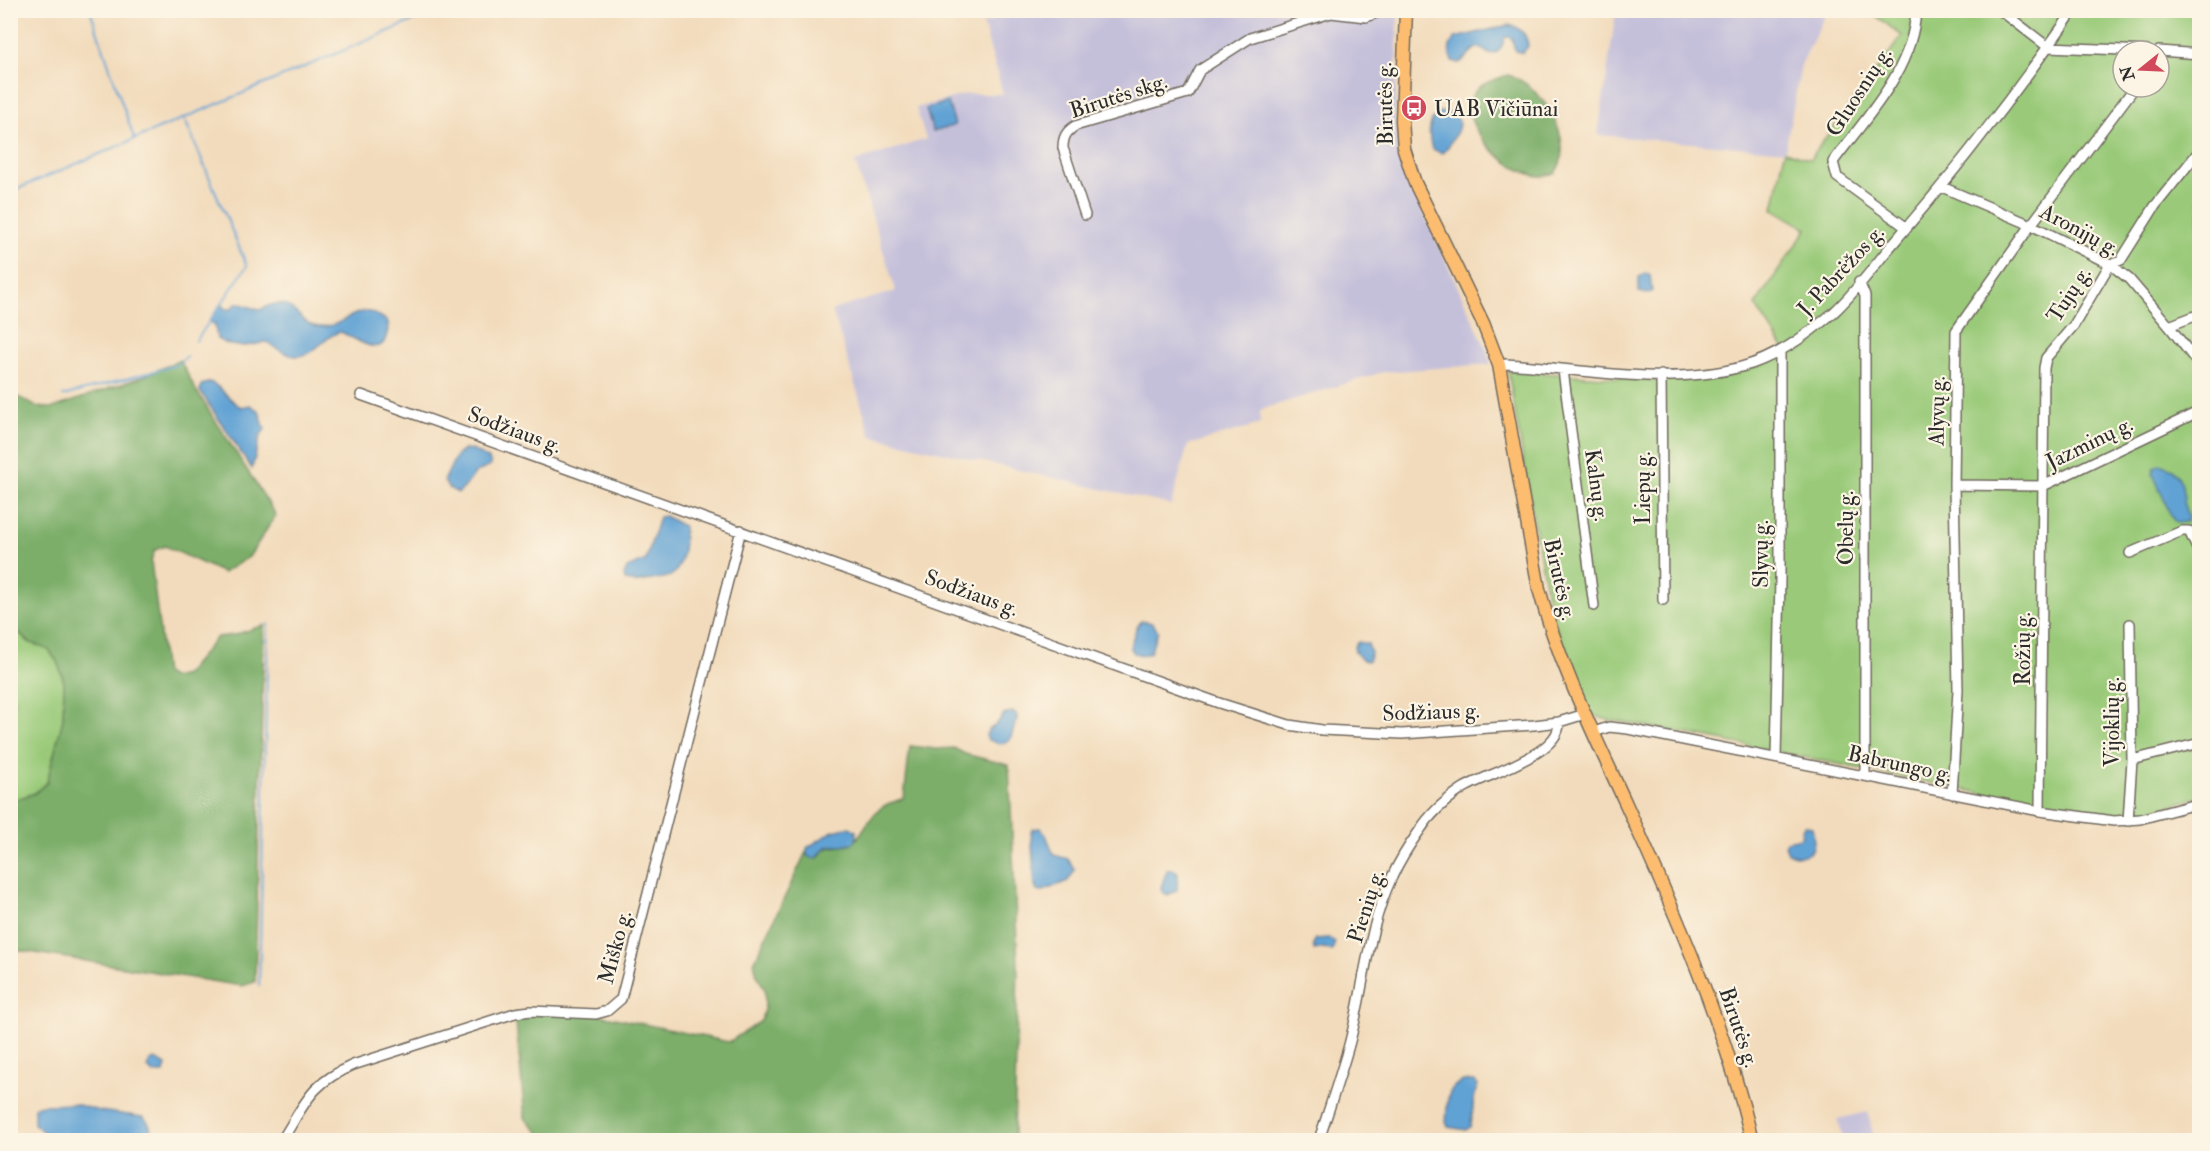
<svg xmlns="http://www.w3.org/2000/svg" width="2210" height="1151" font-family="'IM FELL Double Pica',serif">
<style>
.industrial{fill:#c5c0da}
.green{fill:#9aca79;stroke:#627a52;stroke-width:1.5;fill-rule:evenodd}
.forest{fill:#7bae69;stroke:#536c4a;stroke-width:1.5}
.water{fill:#61a2d4;stroke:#466680;stroke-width:1.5}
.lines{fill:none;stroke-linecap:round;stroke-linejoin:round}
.stream{stroke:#61a2d4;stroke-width:2}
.minor-casing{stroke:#71695e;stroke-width:12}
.major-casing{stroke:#71695e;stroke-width:15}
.minor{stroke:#fff;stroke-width:9}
.major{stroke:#fcbd6f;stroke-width:12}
.labels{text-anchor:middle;stroke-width:4.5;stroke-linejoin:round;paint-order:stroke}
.street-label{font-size:22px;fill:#2b2b2b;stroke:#fcf5e5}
.poi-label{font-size:22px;fill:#2b2b2b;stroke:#fcf5e5;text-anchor:start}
</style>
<rect width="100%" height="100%" fill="#fcf5e5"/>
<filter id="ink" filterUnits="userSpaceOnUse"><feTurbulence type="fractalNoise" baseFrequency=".0167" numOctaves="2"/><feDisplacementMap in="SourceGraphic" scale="12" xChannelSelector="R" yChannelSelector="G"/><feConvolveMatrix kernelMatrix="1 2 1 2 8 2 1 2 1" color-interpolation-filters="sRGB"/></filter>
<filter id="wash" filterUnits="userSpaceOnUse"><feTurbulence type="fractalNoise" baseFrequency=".008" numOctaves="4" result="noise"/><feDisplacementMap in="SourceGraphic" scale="24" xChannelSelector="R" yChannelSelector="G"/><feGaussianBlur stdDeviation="1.35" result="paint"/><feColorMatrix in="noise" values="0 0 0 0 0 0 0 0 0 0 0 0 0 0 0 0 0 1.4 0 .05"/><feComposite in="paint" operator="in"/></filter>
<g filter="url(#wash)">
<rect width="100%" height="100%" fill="#f2dbbc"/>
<path class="industrial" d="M1009,10L1398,11L1395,115L1400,159L1406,176L1486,348L1491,364L1383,372L1260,410V424L1188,445L1171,505L871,436L832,310L896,291L855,162L926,139L916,108L966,94H1003L983,24L1010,13Z
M1616,11H1827L1801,65L1785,151L1598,135Z
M1868,1112L1874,1139L1843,1140L1838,1119Z"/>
<path class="green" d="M1878,11H2199V797L2133,816H2110L2069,811L1705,737L1604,719L1591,714L1562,648L1547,596L1508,371C1540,373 1573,375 1605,377C1668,382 1730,385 1786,352L1755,305L1807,229L1773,209L1785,151L1810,159L1902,36L1875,15ZM2123,51H2159V87H2123Z
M11,625L29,642L49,650L58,663L64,682L63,719L47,782L35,793L11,801L10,718C16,707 15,699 11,688Z"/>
<path class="forest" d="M1508,75C1541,83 1578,142 1555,173C1551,174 1546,176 1541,176C1513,176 1456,127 1472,96C1479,83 1495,79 1508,75Z
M180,360L197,392L276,515L249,557L223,573L165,546L155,550L151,561L165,674L172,678L185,675L217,637L234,635L264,625L255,982L242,986L11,949V801L35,793L47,782L63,719L64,682L58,663L49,650L29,642L11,625V393L37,407L53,408L142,377Z
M910,746L936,749L954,748L965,754L1009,765L1018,965L1014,1139L1012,1140H546L525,1118L515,1013L596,1014L729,1042L761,1021L765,1005V990L757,975L754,962L806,852L807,856L818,858C829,838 844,853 855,841C864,831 870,815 882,807C888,803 897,801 904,798Z"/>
<path class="water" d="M1509,25C1520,27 1527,35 1528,46L1523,53L1515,51L1512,38L1509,37H1505C1502,46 1501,54 1489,54L1479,47C1469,50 1468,60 1459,63L1452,61C1448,52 1448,45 1455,38Z
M948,102L955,125L933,132L926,109Z
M1439,112C1458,112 1464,121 1454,137C1450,143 1448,149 1442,153L1432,149C1428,137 1428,119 1439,112Z
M1647,273L1650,275L1652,291L1647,294L1639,292V277Z
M237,303L260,310C294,289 297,327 320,327C351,326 357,296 388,322C389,327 388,331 386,337C381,359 353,337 341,332C331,334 329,338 321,344C299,364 288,356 267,342C246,346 237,350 217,339L215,325L209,321L221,304L225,309H231Z
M210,382C223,388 229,400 241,407L250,405L259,411L265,429L260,436L252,469L200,391L201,385Z
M465,449L472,450L489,459L491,465C486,469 481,469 476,473C469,479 467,488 458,493L448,488L444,481L456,456Z
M2159,464L2173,469C2180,479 2187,489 2183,502L2188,517L2186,522L2177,523L2172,518L2153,474L2155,467Z
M665,516L683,526C685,539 684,567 672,575C666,579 656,579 649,580C641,582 633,584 625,580L624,575L627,568L646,560L659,517Z
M1141,621L1152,623L1158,631L1150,653L1143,655L1134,653L1130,647L1137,626Z
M1358,642L1368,644L1371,653L1368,661L1362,660L1355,652L1354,647Z
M1012,712L1017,715V719L1010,740L1001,744L988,740L986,736L988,730L996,725L1004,714Z
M1805,825L1812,827C1817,848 1813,861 1788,853L1785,845L1787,841L1801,838L1802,829Z
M850,827L856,831C861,851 835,842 825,848C821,852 819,856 815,859L807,856V848L833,831Z
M1040,828L1046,835L1054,855L1068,859L1075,870L1068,881L1041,892L1037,891L1035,887L1031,832L1033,829Z
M1167,870H1175L1178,874L1177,890L1168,895L1163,893L1161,888Z
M1328,938L1335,942L1332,951L1324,948L1314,950L1313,944L1316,939Z
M155,1059L166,1065L164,1073H153L147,1067L150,1061Z
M1463,1081H1474L1478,1085L1474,1097L1471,1126L1466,1130L1448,1127L1446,1122C1448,1104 1444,1089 1463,1081Z
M75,1104L100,1111L143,1117C151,1123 153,1132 148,1140L48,1136L34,1124V1107L42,1105Z"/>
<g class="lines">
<path class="stream" d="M90,10L134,138
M184,118L247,266L196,341
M10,192L439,10
M63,396L177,365L187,356
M259,986L268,624"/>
</g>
</g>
<g filter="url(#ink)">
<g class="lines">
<g class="minor-casing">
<path id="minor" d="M2000,10L2048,47L2148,51
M2159,51L2200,54
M1942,187L2031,225L2110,264L2129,279L2169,326L2200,366
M1085,215L1063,148C1063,137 1066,132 1075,126L1188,93L1200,70L1250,38L1331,13L1366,17L1384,10
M1907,228L1837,177L1833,162C1867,116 1913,70 1916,10
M1859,282L1865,296V776
M2169,326L2200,314
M1499,365L1507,364C1582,369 1668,387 1741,367C1776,358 1807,335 1834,312C1857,291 1876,263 1896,240C1959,167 2018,90 2074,10
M1563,370L1594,606
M1661,375L1663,600
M361,395L1219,703L1289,725L1322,730L1402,734L1534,725L1559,722L1585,714
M1954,485L2043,486L2200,411
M2130,553L2182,531H2189L2200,555
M1594,732L1609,727L1628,729L2040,811L2114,821L2140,819L2200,803
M1776,757L1780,579V351
M2132,760L2200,743
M1952,794L1958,690L1954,485L1956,331L2031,225L2135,87
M2040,811L2044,368L2046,358L2074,325L2110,264L2121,260L2155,206L2200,150
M2128,821L2132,760L2130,624
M282,1140C306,1102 310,1084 353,1065L515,1013L531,1011L596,1014L607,1011L621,999L741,530
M1319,1140C1329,1109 1340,1077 1349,1045C1364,990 1367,929 1392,877C1399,861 1410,844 1420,830C1430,814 1446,800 1462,789C1485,774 1561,755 1559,722"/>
</g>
<g class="major-casing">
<path id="major" d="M1406,10L1402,120L1404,149L1415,183L1483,323L1499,365L1539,589C1559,664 1594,734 1626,804C1676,914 1724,1023 1752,1140"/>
</g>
<use href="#minor" class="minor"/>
<use href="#major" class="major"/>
</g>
</g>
<defs>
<g id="bus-disc" transform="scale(1.35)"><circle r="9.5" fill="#d1495b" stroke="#fcf5e5"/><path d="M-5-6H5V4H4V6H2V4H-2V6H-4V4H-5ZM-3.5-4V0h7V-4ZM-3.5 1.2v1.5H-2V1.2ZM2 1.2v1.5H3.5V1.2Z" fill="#fff"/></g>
</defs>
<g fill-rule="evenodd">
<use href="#bus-disc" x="1414" y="108"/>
</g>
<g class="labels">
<g class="street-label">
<text transform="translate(1858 91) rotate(-57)" y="8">Gluosnių g.</text>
<text transform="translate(1118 95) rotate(-18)" y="8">Birutės skg.</text>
<text transform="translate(1384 104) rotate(-91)" y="8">Birutės g.</text>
<text transform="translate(2080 229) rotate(28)" y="8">Aronijų g.</text>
<text transform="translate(1840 270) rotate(-47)" y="8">J. Pabrėžos g.</text>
<text transform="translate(2068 294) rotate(-57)" y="8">Tujų g.</text>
<text transform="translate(1936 411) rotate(-89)" y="8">Alyvų g.</text>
<text transform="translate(515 429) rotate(20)" y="8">Sodžiaus g.</text>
<text transform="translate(2089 442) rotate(-26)" y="8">Jazminų g.</text>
<text transform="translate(1598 485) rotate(82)" y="8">Kalnų g.</text>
<text transform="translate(1642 488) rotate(-90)" y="8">Liepų g.</text>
<text transform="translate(1845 528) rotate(-90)" y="8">Obelų g.</text>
<text transform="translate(1760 554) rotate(-90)" y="8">Slyvų g.</text>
<text transform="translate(1561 579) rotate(77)" y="8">Birutės g.</text>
<text transform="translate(972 592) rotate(20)" y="8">Sodžiaus g.</text>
<text transform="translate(2022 649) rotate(-90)" y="8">Rožių g.</text>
<text transform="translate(1431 711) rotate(-2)" y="8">Sodžiaus g.</text>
<text transform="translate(2111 722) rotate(-90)" y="8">Vijoklių g.</text>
<text transform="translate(1900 763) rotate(12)" y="8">Babrungo g.</text>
<text transform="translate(1365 906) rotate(-72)" y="8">Pienių g.</text>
<text transform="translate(614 947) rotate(-75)" y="8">Miško g.</text>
<text transform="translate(1740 1027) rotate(71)" y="8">Birutės g.</text>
</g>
<g class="poi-label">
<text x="1434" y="116">UAB Vičiūnai</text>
</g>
</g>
<rect width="2210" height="1151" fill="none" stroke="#fcf5e5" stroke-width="36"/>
<g transform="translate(2141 69) rotate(252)"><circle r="28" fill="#fcf5e5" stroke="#a8a49b" stroke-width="1.5"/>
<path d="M0-4.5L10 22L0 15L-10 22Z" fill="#d1495b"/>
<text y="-9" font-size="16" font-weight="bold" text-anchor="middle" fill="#2b2b2b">N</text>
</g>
</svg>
